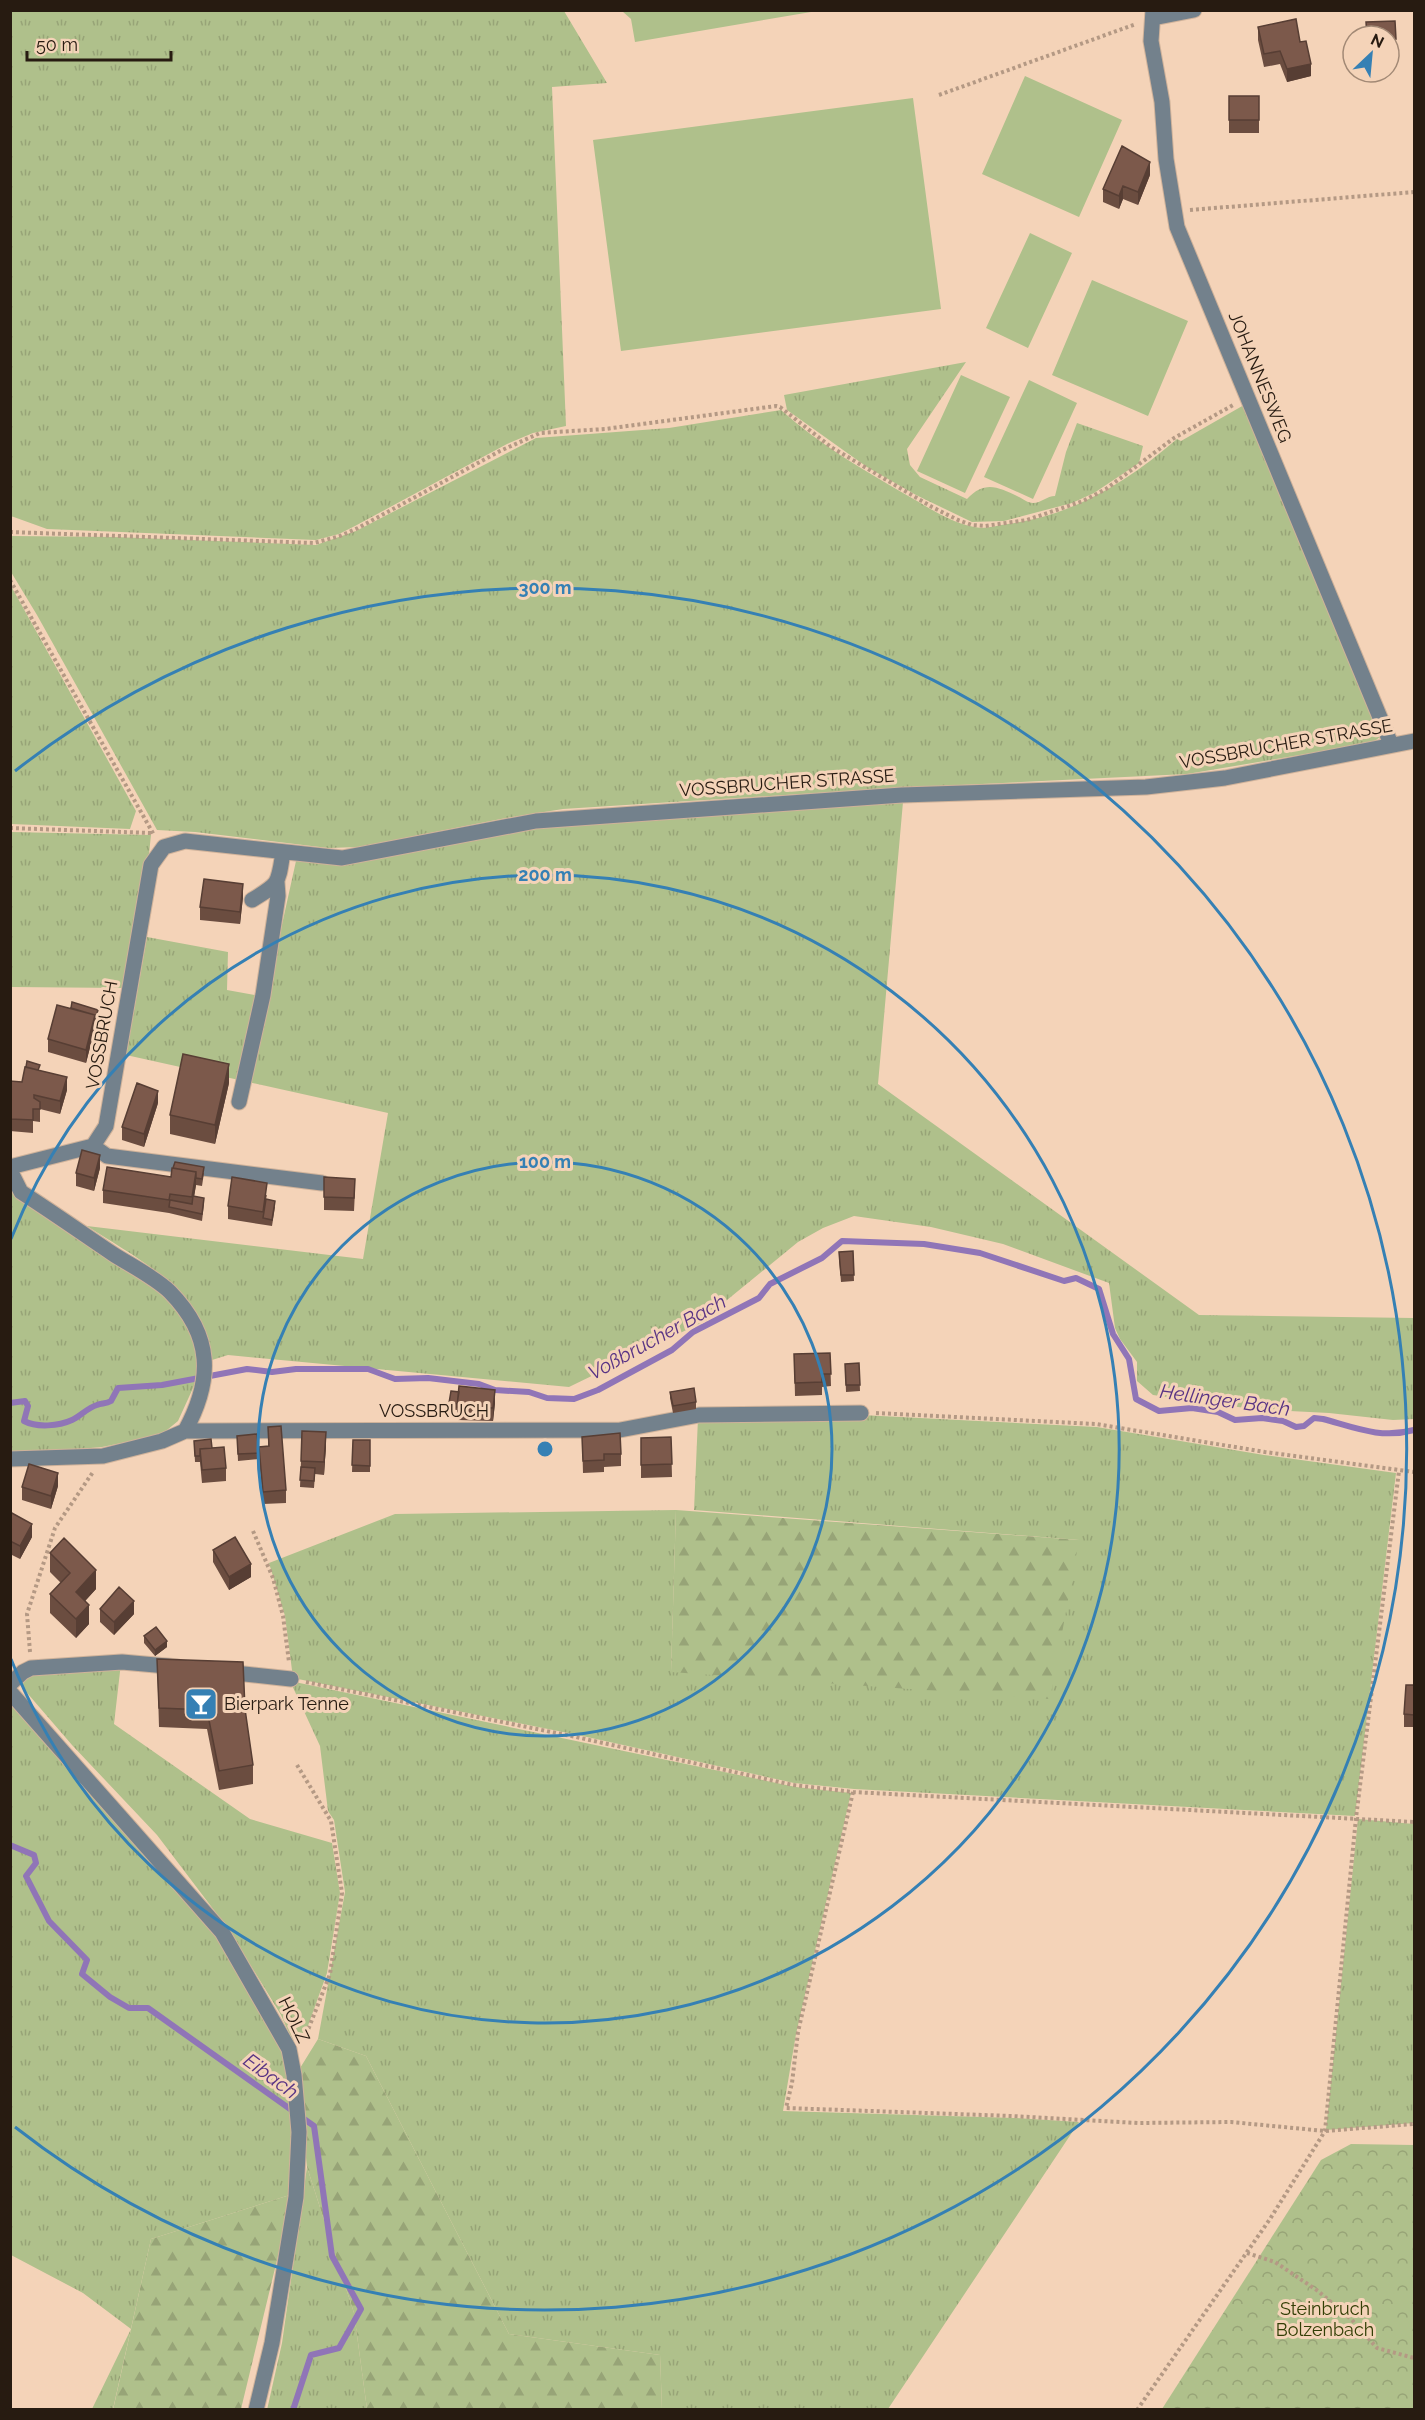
<svg xmlns="http://www.w3.org/2000/svg" width="1425" height="2420" font-family="Raleway,sans-serif">
<style>
.grass{fill:url(#grass-tufts)}
.forest{fill:url(#forest-firs)}
.park{fill:url(#park-crowns)}
.garden{fill:#afc08b}
.lines{fill:none;stroke-linecap:round;stroke-linejoin:round}
.stream{stroke:#9075b7;stroke-width:6}
.minor-casing{stroke:#cfb29a;stroke-width:17}
.path{stroke:#b49984;stroke-width:4;stroke-dasharray:3 3;stroke-linecap:butt}
.minor{stroke:#73818c;stroke-width:15}
.wall{fill:#6b4d40}
.shaded-wall{fill:#573e34}
.building{fill:#7c594b;stroke:#573e34;stroke-width:1.5}
.ring{fill:none;stroke:#3580b4;stroke-width:3}
.labels{text-anchor:middle;stroke-width:6;stroke-linejoin:round;paint-order:stroke}
.street-label{font-size:18px;fill:#271b11;stroke:#f4d3b8}
.poi-label{font-size:18px;fill:#271b11;stroke:#f4d3b8;text-anchor:start}
.park-label{font-size:18px;fill:#323e05;stroke:#f4d3b8}
.water-label{font-size:20px;font-style:italic;fill:#583384;stroke:#f4d3b8}
.centre{fill:#3580b4;stroke:#f4d3b8;stroke-width:3}
.ring-label{font-size:18px;text-anchor:middle;font-weight:bold;fill:#3580b4;stroke:#f4d3b8;stroke-width:6;stroke-linejoin:round;paint-order:stroke}
</style>
<defs>
<pattern id="grass-tufts" width="24" height="20" patternUnits="userSpaceOnUse" patternTransform="scale(1.5)"><rect width="24" height="20" fill="#afc08b"/><path d="M3 7l-1-3M5 7V3M7 7l1-3M15 17l-1-3M17 17v-4M19 17l1-3" fill="none" stroke="#97a477"/></pattern>
<pattern id="forest-firs" width="22" height="20" patternUnits="userSpaceOnUse" patternTransform="scale(1.5)"><rect width="22" height="20" fill="#afc08b"/><path d="M5 1l3.5 6h-7zM16 11l3.5 6h-7z" fill="#97a477"/></pattern>
<pattern id="park-crowns" width="20" height="18" patternUnits="userSpaceOnUse" patternTransform="scale(1.5)"><rect width="20" height="18" fill="#afc08b"/><path d="M2 6a3 3 0 1 1 6 0M12 15a3 3 0 1 1 6 0" fill="none" stroke="#97a477"/></pattern>
</defs>
<rect width="100%" height="100%" fill="#f4d3b8"/>
<path class="grass" d="M10,11H564L607,83L552,87L566,426L533,433L507,444L355,526L339,534L316,540L47,529L11,516Z
M966,362L907,449L910,465L920,477L967,499C985,480 998,487 1019,497C1023,499 1028,503 1033,503C1041,503 1047,496 1055,496L1066,452L1077,423L1143,446L1139,463L1094,493L1072,503L1004,521L972,522L916,495L867,467L787,410L784,395Z
M1244,405L1380,737L1372,743L1187,774L880,789L563,809L501,819L359,847L328,848L195,832L157,830L37,615L11,572V536L114,537L316,545L356,531L536,438L669,428L781,410C820,445 865,471 910,497C931,509 956,526 981,528C989,528 999,525 1008,524C1074,515 1127,482 1177,439L1181,441Z
M11,586L136,811L130,829L11,824Z
M903,802L878,1084L1199,1315L1414,1318V1419L1393,1420L1329,1413L1253,1409L1194,1401L1153,1395L1137,1381V1362L1120,1339L1115,1328L1109,1283L1003,1244L931,1227L854,1216L823,1228L798,1242L716,1309L709,1319L569,1387L228,1355L212,1360C211,1351 210,1341 206,1333C186,1281 131,1255 87,1226L363,1259L388,1113L126,1055L147,937L228,952L227,990L266,997L296,861L548,826Z
M11,832L151,835L148,863L124,988L11,987Z
M10,1184L166,1293L198,1343L199,1375L178,1421L161,1435L102,1447L11,1455Z
M861,1415L1097,1427L1264,1455L1396,1473L1355,1816L854,1789L794,1783L578,1735L293,1678L285,1616L269,1563L395,1514L676,1510L671,1672L1079,1540L694,1510L698,1418Z
M121,1663L114,1724L250,1819L332,1843L340,1893L327,1973L305,2034L293,2042L281,2015L229,1930L157,1835L72,1745L22,1687L24,1675Z
M290,1681L796,1787L851,1793L796,2034L783,2111L1014,2118L1079,2122L888,2409H662L660,2355L509,2334L366,2056L318,2039L345,1892L334,1820L328,1811L320,1746Z
M10,1700L219,1934L271,2019L291,2074L293,2194L151,2239L113,2409H92L131,2329L83,2293L11,2255Z
M1358,1819L1414,1824V2123L1326,2130Z
M307,2167L354,2313L367,2409L267,2410L282,2343Z"/>
<path class="forest" d="M676,1510L1079,1540L1050,1699L671,1672Z
M318,2039L366,2056L509,2334L660,2355L662,2409H367L354,2313L307,2167L297,2073Z
M293,2194L241,2409L113,2410L151,2239Z"/>
<path class="park" d="M1351,2144L1414,2145V2409H1162L1321,2160Z"/>
<path class="garden" d="M622,11H817L635,42L631,19Z
M1025,76L1122,120L1079,217L982,174Z
M913,98L941,309L621,351L593,140Z
M1030,233L1072,253L1028,348L986,328Z
M1092,280L1188,321L1148,416L1052,375Z
M961,375L1010,397L965,493L917,471Z
M1029,380L1077,403L1033,499L984,477Z"/>
<g class="lines">
<path class="stream" d="M10,1403L25,1401L28,1406L24,1421C37,1428 59,1426 72,1420C81,1416 87,1408 97,1405C102,1403 106,1404 111,1401L118,1388L162,1385L247,1369L272,1372L296,1369H368L395,1379L428,1378L479,1384L495,1390L529,1392L547,1398L574,1399L598,1390L672,1350L693,1332L759,1298L770,1284L822,1258L842,1241L924,1244L980,1253L1064,1281L1076,1278L1099,1289L1113,1334L1129,1359L1136,1399L1159,1411L1192,1408L1218,1412L1235,1420L1262,1418L1283,1421L1296,1427L1304,1426L1314,1418L1323,1419C1356,1428 1381,1439 1414,1430
M10,1845L34,1855L36,1863L26,1876L49,1921L87,1960L82,1974L110,1997L129,2008H148L314,2126L332,2256L361,2309L339,2348L311,2355L293,2410"/>
<g class="minor-casing">
<path id="minor" d="M1153,10L1151,41L1162,102L1166,159L1177,227L1391,744
M1153,18L1194,10
M252,900C280,883 278,884 283,852
M239,1102L263,995L278,896L277,882
M93,1146L107,1156L322,1183
M10,1167L93,1146L106,1126L151,865L164,847L185,841L342,858L536,821L902,795L1146,787L1225,778L1414,741
M10,1170L21,1192C52,1212 82,1233 113,1254C130,1265 156,1278 170,1292C213,1336 213,1380 185,1431
M10,1459L103,1456L162,1441L185,1431L620,1430L699,1415L861,1413
M226,1672L291,1679
M10,1684L23,1672L31,1668L122,1662L178,1667
M10,1692L222,1932L289,2049L294,2075L299,2132L296,2197L272,2343L256,2410"/>
</g>
<path class="path" d="M939,95L1136,24
M1190,210L1414,192
M10,532L314,543L340,536L358,528L500,451L540,433L605,429L776,406L780,407L831,447L932,507L958,520L972,525L985,526L1027,520L1083,501L1106,489L1174,438L1235,404
M10,580L154,835
M10,828L151,833
M876,1413L1096,1424L1265,1452L1414,1472
M253,1531L273,1578L283,1616L289,1662
M30,1652L27,1614L55,1528L93,1472
M306,1682L576,1737L793,1785L853,1792L1414,1822
M297,1765L331,1821L342,1893L330,1974L306,2035L301,2039
M853,1792L798,2032L792,2083L786,2108L1012,2116L1138,2123L1231,2122L1325,2131L1414,2124
M1247,2253L1275,2262L1318,2291L1352,2320L1377,2348L1414,2358
M1137,2410L1270,2219L1325,2131L1356,1818L1399,1471"/>
<use href="#minor" class="minor"/>
</g>
<path class="wall" d="M1366,22L1396,39V52L1389,53V36H1366Z
M1258,27L1300,42L1311,76L1287,82L1280,64L1264,67L1258,40Z
M1229,96H1259V133H1229Z
M1150,175L1138,205L1123,199L1119,209L1103,202V189Z
M243,897L240,924L200,920V907Z
M98,1016L86,1063L48,1052V1039Z
M40,1071L67,1090L60,1114L40,1109V1122L33,1121V1133L10,1131V1081L22,1082Z
M229,1083L215,1144L170,1134V1115Z
M158,1103L144,1147L122,1140V1127Z
M100,1168L94,1191L76,1186V1173Z
M204,1173L202,1186L196,1185L194,1196L204,1204L202,1221L169,1213L103,1203V1190L171,1177Z
M355,1191L354,1211L324,1210V1197Z
M267,1195L266,1199L275,1207L272,1226L228,1219V1206Z
M853,1251L854,1281L841,1282L839,1259Z
M830,1353L831,1386L822,1387V1395L795,1396L794,1354Z
M859,1363L860,1391L846,1392L845,1364Z
M670,1392L696,1402V1409L673,1413L670,1398Z
M449,1403H495L493,1421L457,1420V1410L449,1409Z
M268,1427L286,1490V1503L263,1504L259,1459L238,1461L237,1436L259,1451L268,1446Z
M582,1437L621,1454V1466L604,1467V1472L583,1473Z
M671,1437L672,1477L641,1478V1438Z
M353,1440H370V1472H352Z
M194,1441L212,1448L226,1468V1481L202,1483L200,1462H195Z
M326,1445L324,1475L315,1474L314,1488L300,1487L301,1461Z
M58,1486L51,1509L22,1500V1487Z
M10,1512L32,1537L20,1559L10,1554Z
M213,1550L251,1577L229,1590L213,1562Z
M50,1553L96,1589L85,1601L89,1624L76,1638L50,1613V1594L61,1583L50,1572Z
M100,1609L134,1614L114,1635L100,1622Z
M144,1636L167,1647L155,1656L144,1643Z
M157,1659L245,1709L253,1765V1784L219,1790L207,1729L159,1727Z
M1414,1685V1727H1404V1714Z"/>
<path class="shaded-wall" d="M1311,64V76L1287,82V69Z
M1150,162V175L1138,205V192Z
M1123,186V199L1119,209V196Z
M243,884V897L240,924V912Z
M98,1010V1016L95,1028L86,1063V1050L95,1015Z
M229,1064V1083L215,1144V1125Z
M67,1077V1090L60,1114V1101Z
M158,1091V1103L144,1147V1134Z
M100,1155V1168L94,1191V1178Z
M196,1172V1185L192,1210V1197Z
M495,1390V1403L493,1421V1408Z
M326,1432V1445L324,1475V1462Z
M58,1473V1486L51,1509V1496Z
M32,1524V1537L20,1559V1546Z
M251,1564V1577L229,1590V1577Z
M96,1570V1589L76,1611V1592Z
M134,1601V1614L114,1635V1622Z
M89,1605V1624L76,1638V1619Z
M167,1641V1647L155,1656V1650Z"/>
<path class="building" d="M1296,19L1300,42L1306,41L1311,64L1287,69L1280,51L1264,54L1258,27Z
M1395,21L1396,39L1389,40V36H1367L1366,22Z
M1229,96H1259V120H1229Z
M1122,146L1150,162L1138,192L1123,186L1119,196L1103,189Z
M204,879L243,884L240,912L200,907Z
M72,1002L98,1010L95,1020V1015L71,1008Z
M57,1005L95,1015L86,1050L48,1039Z
M183,1054L229,1064L215,1125L170,1115Z
M27,1061L40,1065L38,1070L26,1067Z
M25,1067L67,1077L60,1101L34,1095V1098L40,1102V1109H33V1120L10,1119V1081L22,1082Z
M137,1083L158,1091L144,1134L122,1127Z
M82,1150L100,1155L94,1178L76,1173Z
M175,1162L204,1167L202,1179L196,1178V1172L173,1168Z
M107,1167L171,1177L172,1168L196,1172L192,1197L170,1194L169,1200L103,1190Z
M232,1177L267,1183L263,1212L228,1206Z
M324,1177L355,1179L354,1198L324,1197Z
M193,1196L204,1198L202,1214L169,1207L170,1200L192,1204Z
M266,1199L275,1201L272,1220L263,1218Z
M853,1251L854,1275H841L839,1252Z
M830,1353L831,1374H822V1382L795,1383L794,1354Z
M859,1363L860,1385H846L845,1364Z
M459,1386L495,1390L493,1408L457,1407Z
M694,1388L696,1402L673,1406L670,1392Z
M451,1391L459,1392L457,1404L449,1403Z
M281,1426L286,1490L263,1492L259,1447L269,1446L268,1427Z
M302,1431L326,1432L324,1462L301,1461Z
M620,1433L621,1454H604V1460L583,1461L582,1437Z
M257,1434L259,1453L238,1454L237,1436Z
M671,1437L672,1464L641,1465V1438Z
M211,1439L212,1448L200,1449V1456H195L194,1441Z
M353,1440H370V1466L352,1465Z
M224,1447L226,1468L202,1470L200,1449Z
M29,1464L58,1473L51,1496L22,1487Z
M301,1467L315,1468L314,1481L300,1480Z
M10,1512L32,1524L20,1546L10,1541Z
M235,1537L251,1564L229,1577L213,1550Z
M64,1538L96,1570L76,1592L89,1605L76,1619L50,1594L70,1573L50,1553Z
M119,1587L134,1601L114,1622L100,1609Z
M156,1627L167,1641L155,1650L144,1636Z
M157,1659L243,1662L245,1709L253,1765L219,1771L207,1710L159,1708Z
M1406,1685H1414V1715L1404,1714Z"/>
<g class="ring">
<circle cx="545" cy="1449" r="287"/>
<path d="M11 1239A574 574 0 1 1 11 1659"/>
<path d="M15 771A861 861 0 1 1 15 2127"/>
</g>
<defs>
<g id="bar-square" transform="scale(1.725)"><rect x="-9" y="-9" width="18" height="18" rx="4" fill="#3580b4" stroke="#f4d3b8"/><path d="M-6-5H6L.8 .8V4.5H3.5V6h-7V4.5H-.8V.8Z" fill="#fff"/></g>
</defs>
<g fill-rule="evenodd">
<use href="#bar-square" x="201" y="1704"/>
</g>
<g class="labels">
<g class="street-label">
<text transform="translate(1260 377) rotate(68)" y="6">JOHANNESWEG</text>
<text transform="translate(1286 744) rotate(-10)" y="6">VOSSBRUCHER STRASSE</text>
<text transform="translate(787 783) rotate(-4)" y="6">VOSSBRUCHER STRASSE</text>
<text transform="translate(102 1035) rotate(-80)" y="6">VOSSBRUCH</text>
<text x="434" y="1417">VOSSBRUCH</text>
<text transform="translate(294 2020) rotate(64)" y="6">HOLZ</text>
</g>
<g class="poi-label">
<text x="224" y="1710">Bierpark Tenne</text>
</g>
<g class="park-label">
<text x="1325" y="2315">Steinbruch<tspan x="1325" dy="21">Bolzenbach</tspan></text>
</g>
<g class="water-label">
<text transform="translate(657 1337) rotate(-29)" y="7">Voßbrucher Bach</text>
<text transform="translate(1225 1400) rotate(8)" y="7">Hellinger Bach</text>
<text transform="translate(271 2076) rotate(36)" y="7">Eibach</text>
</g>
</g>
<circle cx="545" cy="1449" r="9" class="centre"/>
<g class="ring-label">
<text x="545" y="594">300 m</text>
<text x="545" y="881">200 m</text>
<text x="545" y="1168">100 m</text>
</g>
<rect width="1425" height="2420" fill="none" stroke="#271b11" stroke-width="24"/>
<g transform="translate(1371 54) rotate(26)"><circle r="28" fill="#f4d3b8" stroke="#a28975" stroke-width="1.5"/>
<path d="M0-4.5L10 22L0 15L-10 22Z" fill="#3580b4"/>
<text y="-9" font-size="16" font-weight="bold" text-anchor="middle" fill="#271b11">N</text>
</g>
<path d="M27 51v9h144v-9" fill="none" stroke="#271b11" stroke-width="3"/>
<text x="36" y="51" font-size="18" fill="#271b11" stroke="#f4d3b8" stroke-width="4.5" paint-order="stroke">50 m</text>
</svg>
